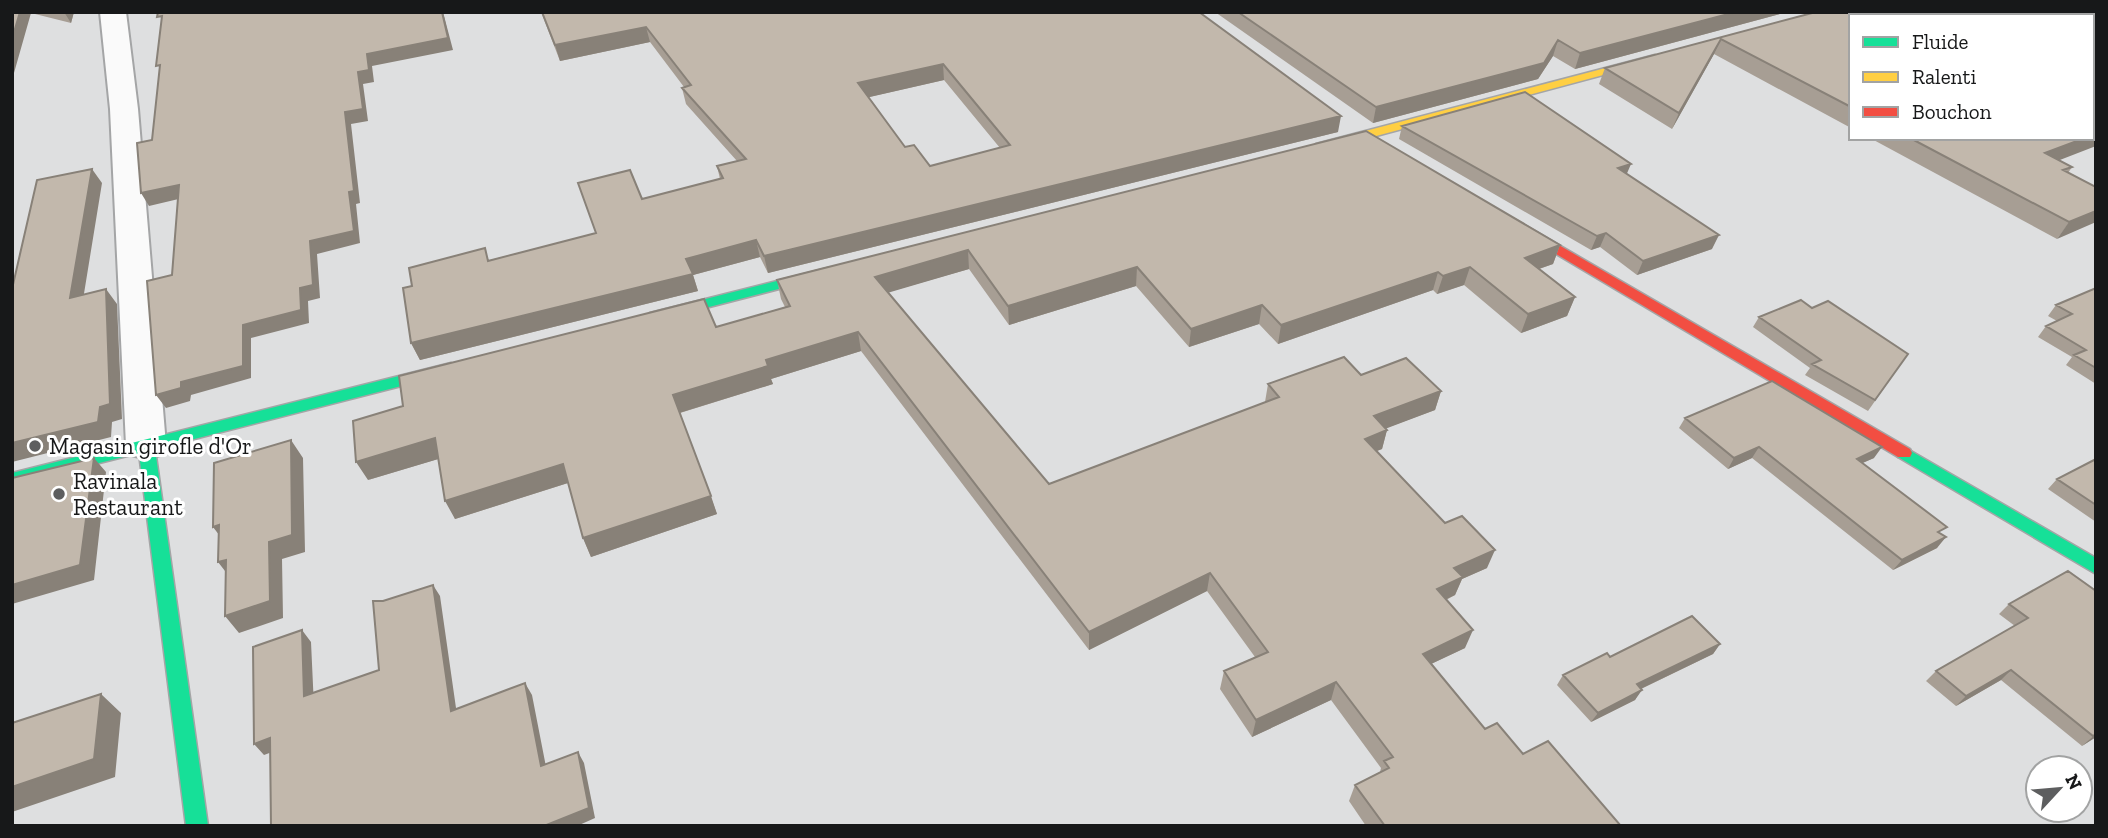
<svg xmlns="http://www.w3.org/2000/svg" width="2108" height="838" font-family="'Zilla Slab',serif">
<style>
.lines{fill:none;stroke-linecap:round;stroke-linejoin:round}
.street-casing{stroke:#a4a5a6;stroke-width:4}
.fast-casing{stroke:#a4a5a6;stroke-width:3}
.slow-casing{stroke:#a4a5a6;stroke-width:3}
.jam-casing{stroke:#a4a5a6;stroke-width:3}
.street{fill:#fafafa;fill-rule:evenodd}
.fast{fill:#16e098;fill-rule:evenodd}
.slow{fill:#ffcf43;fill-rule:evenodd}
.jam{fill:#f24e42;fill-rule:evenodd}
.wall{fill:#a79e94;fill-rule:evenodd}
.shaded-wall{fill:#888178}
.building{fill:#c2b8ac;stroke:#888178;stroke-width:2;fill-rule:evenodd}
.poi-dot{fill:#5d5e5f;stroke:#fff;stroke-width:2.5}
.labels{text-anchor:middle;stroke-width:6;stroke-linejoin:round;paint-order:stroke}
.poi-label{font-size:23px;fill:#171819;stroke:#fff;text-anchor:start}
</style>
<rect width="100%" height="100%" fill="#dedfe0"/>
<g class="lines">
<g class="street-casing">
<path id="street" d="M100,12H126L138,109L166,445L160,455L146,459L132,455L126,445L110,109Z"/>
</g>
<g class="fast-casing">
<path id="fast" d="M828,268L835,272L833,275L655,321L648,316L650,313Z
M451,363L459,368L456,372L155,449L208,826H186L139,453L12,485V473Z
M1904,447L2096,558V574L1898,457L1896,453L1898,449Z"/>
</g>
<g class="slow-casing">
<path id="slow" d="M1655,55L1660,58L1659,60L1324,150H1316L1314,147L1316,144Z"/>
</g>
<g class="jam-casing">
<path id="jam" d="M1514,219L1910,449L1912,453L1910,457H1898L1509,226L1507,223Z"/>
</g>
<use href="#street" class="street"/>
<use href="#fast" class="fast"/>
<use href="#slow" class="slow"/>
<use href="#jam" class="jam"/>
</g>
<path class="wall" d="M12,12H74L71,23L31,13Z
M541,12H1199L1338,132L768,273L760,257L693,275L698,291L420,360L411,343L490,260L596,233L642,199L720,179L717,166L737,161L686,104L682,88L684,87L650,42L560,61ZM944,80L1000,148L930,166L905,147L869,97Z
M1215,12H1787L1575,69L1553,56L1538,79L1373,123Z
M1816,12L1851,16V128L1714,54L1672,129L1599,84L1605,68Z
M1402,126L1627,174L1712,249L1637,275L1600,247L1591,250L1399,139Z
M1366,131L1560,245L1553,264L1539,269L1575,297L1567,316L1521,333L1464,285L1437,294L1433,290L1278,344L1259,324L1189,347L1136,286L1009,325L969,269L888,292L1049,484L1265,402L1268,384L1361,375L1441,391L1435,410L1386,428L1387,430L1382,449L1377,451L1487,568L1462,579L1455,595L1446,600L1465,648L1431,664L1485,729L1523,754L1621,826H1366L1349,801L1355,785L1380,772L1381,768L1331,700L1252,737L1220,689L1224,671L1255,657L1207,591L1089,650L861,351L771,379L773,384L680,413L717,514L591,557L583,538L568,483L455,519L438,459L368,480L716,327L785,307L781,299L777,280Z
M1870,138H2092L2059,160L2072,167L2068,173L2096,187L2057,239Z
M2096,288V384L2066,365L2072,357L2038,337L2046,326L2057,321L2048,316L2056,305Z
M1759,317L1908,354L1868,411L1805,375L1810,368L1753,327Z
M1685,418L1874,458L1862,463L1941,534L1937,548L1893,570L1752,458L1728,469L1679,428Z
M2096,459V522L2048,489L2057,479Z
M2096,591V737L2082,746L2001,680L1956,706L1926,681L1936,671L2015,626L1999,614L2009,604Z
M1720,644L1713,654L1641,689L1635,700L1591,722L1557,685L1563,675Z"/>
<path class="shaded-wall" d="M20,12H31V13L12,80V39Z
M64,12H74L71,23Z
M442,12H443L453,50L372,66L374,82L363,84L368,121L351,124L360,203L356,204L360,243L317,254L320,298L308,301L309,323L251,338V378L191,395L190,401L166,408L156,395L181,382L243,325L300,288L310,241L349,192L345,112L358,72L367,54Z
M1736,12H1787L1575,69L1580,53Z
M646,27L650,42L560,61L555,45Z
M1721,39L1714,54L1672,129L1679,113Z
M1558,40L1553,56L1538,79L1373,123L1376,107Z
M943,64L944,80L861,99L858,83Z
M1341,116L1338,132L768,273L764,256Z
M2096,134V146L2034,170L2045,153L2085,138H2092V135Z
M1631,164L1625,178L1618,168Z
M92,169L102,183L81,312L70,298Z
M179,185L187,197L149,206L141,193Z
M2096,211V222L2057,239L2069,222Z
M1606,233L1600,247L1591,250L1597,236Z
M1719,235L1712,249L1637,275L1643,261Z
M756,240L760,257L693,275L698,291L420,360L411,343L686,259Z
M1560,245L1553,264L1518,276L1525,258Z
M968,250L969,269L877,296L875,277Z
M1137,267L1136,286L1009,325L1008,306Z
M1470,267L1464,285L1437,294L1443,276Z
M1438,272L1433,290L1278,344L1281,325Z
M106,289L117,304L122,419L112,422L111,437L12,462V443Z
M1575,297L1567,316L1521,333L1528,314Z
M1262,305L1259,324L1189,347L1191,329Z
M858,332L861,351L771,379L773,384L679,413L673,395L766,360Z
M1441,391L1435,410L1369,435L1374,416Z
M1387,430L1382,449L1360,457L1365,439Z
M435,438L445,457L368,480L356,462Z
M291,440L303,458L305,552L282,559L283,618L239,633L225,616L269,542Z
M1759,447L1752,458L1728,469L1734,458Z
M1882,447L1874,458L1849,469L1857,459Z
M94,458L106,472L94,580L12,604V585Z
M563,464L571,482L455,519L445,501Z
M711,496L717,514L591,557L583,538Z
M219,525L226,544L213,527Z
M1946,537L1937,548L1893,570L1902,560Z
M1495,550L1487,568L1462,579L1455,595L1430,607L1437,589L1454,568Z
M226,560L232,580L218,562Z
M1210,573L1207,591L1089,650V632Z
M433,585L440,596L458,722L451,711Z
M302,630L311,642L314,707L304,696Z
M1473,630L1465,648L1416,671L1423,654Z
M1720,644L1713,654L1630,694L1637,684Z
M2011,670L2001,680L1956,706L1966,696Z
M1336,682L1331,700L1252,737L1256,720Z
M525,683L532,695L548,777L541,766Z
M1642,690L1635,700L1591,722L1598,713Z
M101,694L121,713L115,777L12,812V787Z
M2096,734V737L2082,746Z
M270,738L280,749L264,755L254,744Z
M578,752L584,763L595,818L577,826H544Z"/>
<path class="building" d="M12,12H20L12,39Z
M158,12H442L448,38L367,54L369,70L358,72L363,109L345,112L354,191L349,192L354,231L310,241L313,285L300,288L301,310L243,325V366L181,382V388L156,395L147,281L172,275L179,185L141,193L137,143L152,140L160,65L156,66L162,16L157,17Z
M542,12H1199L1341,116L764,256L756,240L686,259L693,274L411,343L403,288L412,286L409,268L485,248L488,261L596,233L578,183L630,170L642,199L723,178L717,166L746,159L682,88L691,85L646,27L555,45ZM943,64L1010,145L930,166L914,145L905,147L858,83Z
M1238,12H1736L1580,53L1558,40L1544,63L1376,107Z
M1816,12H1931L1939,16H1851V107L1721,39L1679,113L1605,68Z
M2014,12H2096V134L2092,135V16H2002Z
M1525,92L1631,164L1618,168L1719,235L1643,261L1606,233L1597,236L1402,126Z
M1366,131L1560,245L1525,258L1575,297L1528,314L1470,267L1443,276L1438,272L1281,325L1262,305L1191,329L1137,267L1008,306L968,250L875,277L1049,484L1279,397L1268,384L1344,357L1361,375L1406,358L1441,391L1374,416L1387,430L1365,439L1445,523L1462,516L1495,550L1454,568L1463,577L1437,589L1473,630L1423,654L1485,729L1497,723L1523,754L1548,741L1621,826H1385L1355,785L1389,768L1384,761L1393,757L1336,682L1256,720L1224,671L1268,652L1210,573L1089,632L858,332L766,360L768,366L673,395L711,496L583,538L563,464L445,501L435,438L356,462L353,421L403,406L399,376L704,299L716,327L790,306L777,280Z
M1910,138H2085L2045,153L2072,167L2063,170L2096,187V211L2069,222Z
M92,169L70,298L106,289L110,404L100,407L98,422L12,443V289L37,180Z
M2096,288V368L2074,355L2086,350L2046,326L2072,314L2056,305Z
M1801,300L1812,308L1828,301L1908,354L1875,400L1812,364L1821,360L1759,317Z
M1772,381L1882,447L1857,459L1947,527L1938,532L1946,537L1902,560L1759,447L1734,458L1685,418Z
M291,440L292,535L269,542L270,601L225,616L226,560L218,562L219,525L213,527L214,463Z
M94,458L80,565L12,585V478Z
M2096,459V505L2057,479Z
M2068,571L2096,591V734L2093,736L2011,670L1966,696L1936,671L2028,618L2009,604Z
M433,585L451,711L525,683L541,766L578,752L589,808L544,826H271L270,738L254,744L253,647L302,630L304,696L379,670L373,601H383Z
M1692,616L1720,644L1637,684L1642,690L1598,713L1563,675L1607,653L1610,657Z
M101,694L94,759L12,787V723Z"/>
<g class="poi-dot">
<circle cx="35" cy="446" r="7"/>
<circle cx="59" cy="494" r="7"/>
</g>
<g class="labels">
<g class="poi-label">
<text x="49" y="454">Magasin girofle d'Or</text>
<text x="73" y="489">Ravinala<tspan x="73" dy="26">Restaurant</tspan></text>
</g>
</g>
<rect width="2108" height="838" fill="none" stroke="#171819" stroke-width="28"/>
<rect x="1849" y="14" width="245" height="126" fill="#ffffff" stroke="#a2a3a3" stroke-width="2"/>
<rect x="1863" y="37" width="35" height="10" fill="#16e098" stroke="#a2a3a3" stroke-width="2"/>
<text x="1912" y="49" font-size="21" fill="#171819">Fluide</text>
<rect x="1863" y="72" width="35" height="10" fill="#ffcf43" stroke="#a2a3a3" stroke-width="2"/>
<text x="1912" y="84" font-size="21" fill="#171819">Ralenti</text>
<rect x="1863" y="107" width="35" height="10" fill="#f24e42" stroke="#a2a3a3" stroke-width="2"/>
<text x="1912" y="119" font-size="21" fill="#171819">Bouchon</text>
<g transform="translate(2059 789) rotate(64)"><circle r="33" fill="#ffffff" stroke="#a2a3a3" stroke-width="2"/>
<path d="M0-5L12 26L0 18L-12 26Z" fill="#5d5e5f"/>
<text y="-10" font-size="19" font-weight="bold" text-anchor="middle" fill="#171819">N</text>
</g>
</svg>
